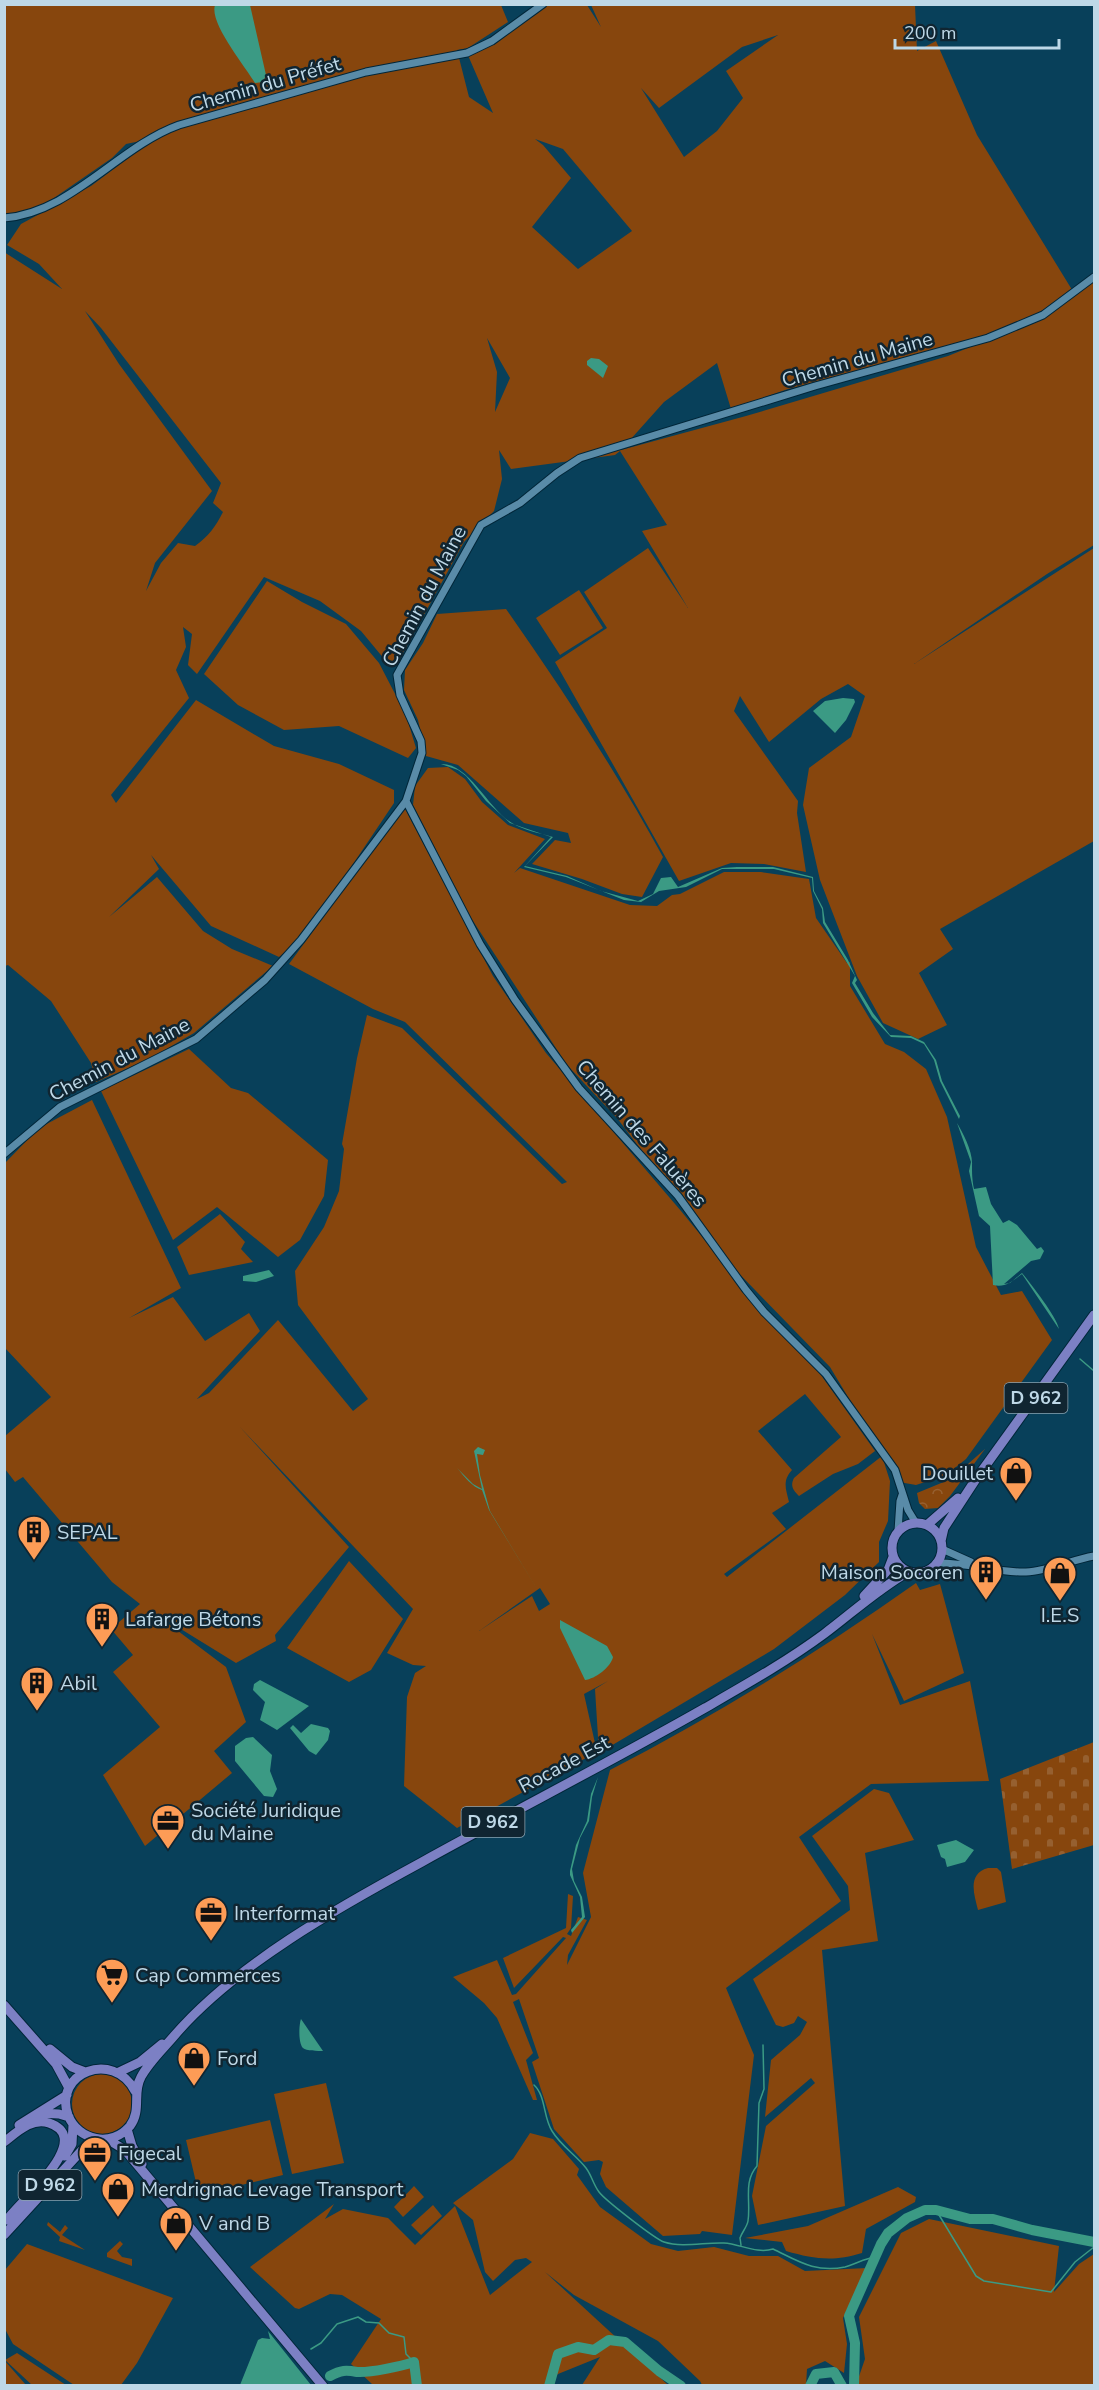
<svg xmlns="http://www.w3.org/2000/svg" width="1099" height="2390" font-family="'Nunito Sans',sans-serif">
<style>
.grass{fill:#87460d;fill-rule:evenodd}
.forest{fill:url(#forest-crowns)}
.cemetery{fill:url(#cemetery-stones)}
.water{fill:#3b9a84}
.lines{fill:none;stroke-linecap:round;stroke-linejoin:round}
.stream{stroke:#3b9a84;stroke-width:1.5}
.river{stroke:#3b9a84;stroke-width:10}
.minor-casing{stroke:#002639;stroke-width:9}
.major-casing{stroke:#002639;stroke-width:11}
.minor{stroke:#598ba8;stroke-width:7}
.major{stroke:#7c80c4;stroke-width:9}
.labels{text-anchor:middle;stroke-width:5;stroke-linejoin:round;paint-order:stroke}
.shield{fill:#102531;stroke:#8aa2b0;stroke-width:1.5}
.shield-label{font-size:18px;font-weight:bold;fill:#bed8e7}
.street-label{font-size:20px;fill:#bed8e7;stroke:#102531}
.poi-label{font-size:20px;fill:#bed8e7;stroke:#102531;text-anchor:start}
</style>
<defs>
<pattern id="forest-crowns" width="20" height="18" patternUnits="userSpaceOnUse" patternTransform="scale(1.5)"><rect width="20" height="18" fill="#87460d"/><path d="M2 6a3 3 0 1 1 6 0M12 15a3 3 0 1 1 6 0" fill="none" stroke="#966030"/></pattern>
<pattern id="cemetery-stones" width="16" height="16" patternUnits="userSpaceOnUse" patternTransform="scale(1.5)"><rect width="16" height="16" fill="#87460d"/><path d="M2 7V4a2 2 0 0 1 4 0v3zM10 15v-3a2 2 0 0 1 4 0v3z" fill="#966030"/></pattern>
</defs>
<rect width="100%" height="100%" fill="#08405a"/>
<path class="grass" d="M5,5H501L508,22L468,48L457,50L469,97L493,113L467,53L541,5H587L601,27L591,5H915L917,51L936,41L977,135L1074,293L1094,278V545L1047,574L914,664L1094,548V841L940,929L953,949L919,973L947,1025L918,1039L883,1023L857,976L820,880L803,805L809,768L851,737L865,696L848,684L821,699L769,742L740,696L734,711L798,801L797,813L806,872L764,864L731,863L679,881L555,662L607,628L584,592L648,548L688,608L642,531L667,525L620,451L615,455L511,469L499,450L502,479L494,511L464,542L398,662L390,666L361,631L320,601L264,577L197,674L188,665L192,634L183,627L186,647L176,670L189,698L111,795L116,803L196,700L274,746L339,764L394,790V803L306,934L279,957L211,926L151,855L159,869L109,917L157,877L203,931L232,949L273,966L194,1033L149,1059L96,1082L91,1063L51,1001L8,965L5,966L4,252L62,289L39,264L7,245L21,224L91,186L155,138L126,144L112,158L38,209L5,215ZM778,35L726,71L743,98L717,131L684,157L641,88L659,108L742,47ZM535,139L563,149L632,231L578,269L532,227L571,178L543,145ZM1073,294L1045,317L948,356L746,416L621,450L664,402L717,363L731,409L788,389L998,334ZM85,311L101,328L221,483L213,503L223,512C216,526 208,537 195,546L178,543L161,563L146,591L155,563L212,491L119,364ZM487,338L510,378L495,412L497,372Z
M267,581L302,602L346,624L379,663L406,715L416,748L408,758L339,726L284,730L238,705L204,674Z
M579,590L603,628L560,655L536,618Z
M506,609C562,689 616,771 663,857L642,897L622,894L582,879L532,864L555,840L571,843L568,833L524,823L458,765L426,756L418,720L404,690L405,670L423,643L437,614Z
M448,767L465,779L482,802L508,825L545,839L514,873L520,868L630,905L657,906L672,895L680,894L724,872H761L809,879L816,918L847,963L850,962V986L885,1044L904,1052L926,1069L947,1117L976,1247L1001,1295L1022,1291L1052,1340L966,1459L946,1475L916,1485L899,1482L830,1367L721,1255L617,1118L567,1065L471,918L413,805L415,786L428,768Z
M404,807L493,976L546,1053L681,1211L785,1338L816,1368L875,1451L858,1464L833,1474L799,1496C793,1490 790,1486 794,1478L841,1437L805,1394L758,1431L792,1470C782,1481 786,1489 789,1502L772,1513L786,1529L724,1574L727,1577L882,1456L890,1481L888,1521L879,1542V1562L845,1595L774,1649L599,1753L595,1689L608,1681L584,1694L597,1752L457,1828L404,1786L407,1697L415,1673L426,1666L413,1665L387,1653L413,1609L239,1426L349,1547L275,1635L276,1641L236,1663L150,1610L226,1667L246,1722L214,1751L232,1773L145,1846L103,1775L160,1727L113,1672L133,1655L111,1629L140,1604L112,1582L23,1477L15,1482L5,1469V1436L51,1397L5,1348V1163L39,1128L92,1100L181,1288L129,1318L173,1297L205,1341L249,1313L260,1331L197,1399L209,1393L278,1320L353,1411L368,1399L298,1305L295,1271L324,1227L339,1191L344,1149L342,1144L357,1058L367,1015L402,1028L562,1184L567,1182L405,1022L373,1009L289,964ZM540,1588L550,1604L539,1611L532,1596L479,1631Z
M189,1049L231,1088L248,1093L328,1160L324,1196L300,1240L278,1257L217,1207L173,1240L101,1091Z
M220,1214L245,1242L241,1249L253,1262L189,1275L177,1247Z
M349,1561L403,1619L371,1670L349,1682L287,1648Z
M916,1583L920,1590L940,1584L964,1673L904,1701L872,1634L900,1705L970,1681L989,1781L871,1784L799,1837L841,1901L726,1988L754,2055L732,2235L702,2231L700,2234L663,2236L606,2187L600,2174L603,2162L599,2160L584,2162L554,2129L532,2062L539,2058L519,1999L513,2002L533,2053L526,2060L537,2100H533L497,2018L484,2003L453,1977L497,1960L512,1995L516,1994L566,1938L563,1937L514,1988L503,1958L566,1928L568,1894L573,1896L571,1928L567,1934L571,1936L578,1917L587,1920L568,1955L567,1965L591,1917L583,1873L610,1770C716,1715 819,1652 916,1583Z
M874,1789L889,1793L914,1840L865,1853L878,1941L822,1950L845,2206L758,2225L752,2196L766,2126L815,2083L811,2078L765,2117L771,2060L800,2035L807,2022L798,2016L794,2023L783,2027L776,2025L753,1979L850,1910L848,1886L812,1836Z
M988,1868H997L1001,1872L1006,1902L978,1910C974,1894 967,1874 988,1868Z
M72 2104a30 30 0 1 1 60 0a30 30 0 1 1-60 0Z
M326,2083L344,2163L292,2174L274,2094Z
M270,2120L283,2175L199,2195L186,2140Z
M530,2133L553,2139L579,2169L577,2175L600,2207L651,2244L678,2251L714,2247L749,2256H778L805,2271L867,2268L843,2318L847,2344L844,2373L825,2361L807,2369L806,2385H702L700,2381L658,2341L574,2295L545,2272L668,2385H582L600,2357L558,2374L545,2385H373L351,2364L381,2319L342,2295L330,2294L299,2309L295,2308L250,2267L334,2204L325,2219L343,2209L388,2218L415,2245L455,2206L490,2295L532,2262L526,2258L515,2260L493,2281L485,2272L473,2220L453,2203L513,2159Z
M414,2186L424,2197L403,2217L394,2207Z
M898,2187L916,2197L915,2202L866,2229L862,2253C833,2262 814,2259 786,2251L782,2242L745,2238L808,2226Z
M433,2205L442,2216L421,2235L411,2225Z
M929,2219L1059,2246L1054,2292L1079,2264L1094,2254V2385H856L865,2359L859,2317L901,2233Z
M48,2222L60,2232L65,2225L68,2228L62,2235L85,2250L59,2241L60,2237L47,2225Z
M120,2241L123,2244L117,2251L122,2257L132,2259V2266L107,2257V2253Z
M27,2244L173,2298L137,2363L121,2385H74L13,2344L5,2329V2270Z
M17,2353L66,2385H32L5,2360Z
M5,2361L26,2385H5Z"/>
<path class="forest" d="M985,1449L950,1496L938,1508L925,1509L919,1503L917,1493L951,1479Z"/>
<path class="cemetery" d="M1094,1742V1845L1012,1869L1000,1779Z"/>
<path class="water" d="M215,5H250L266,75L263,82L255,83C245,66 209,23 215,5Z
M591,358L599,359L608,366L603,378L587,365V361Z
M843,698L854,699L855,702L846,720L835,733L813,711L825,701Z
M441,764C469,763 488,809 512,823C523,830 539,833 553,837L525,866L567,876L601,891L638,901L653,894L661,878L671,877L678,887L722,868L737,867H773L813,877L814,891L823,908L825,922L848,960L857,980L855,983L873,1013L890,1035L911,1036L924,1042L936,1060L942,1081L960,1116L959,1119L940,1081L934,1060L924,1044L911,1038L891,1037L872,1017L852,983L855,976L823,923L822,909L813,891L812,878L774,869H722L686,887L659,891L641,902L624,900L566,877L524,867L551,837L510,823L486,801L466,776L458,770Z
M957,1123C963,1133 973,1152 972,1165C972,1173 972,1179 974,1189L986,1187L991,1204L1003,1223L1009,1220L1017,1225L1037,1249L1041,1247L1044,1251L1040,1259L1031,1261L1004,1284L1010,1283L1022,1273C1031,1284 1057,1317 1059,1329L1022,1274C1012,1281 1006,1288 993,1285C992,1264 991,1246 990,1226L979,1216L969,1171L971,1162Z
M269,1270L274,1276L256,1282L243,1281V1276Z
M478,1447L485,1450L483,1455L477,1454L480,1475L490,1511L540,1594L489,1510L482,1490C472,1487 464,1476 457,1468L473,1484L482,1489L474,1451Z
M560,1620L607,1646L613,1657C611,1667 595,1679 585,1680L560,1628Z
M260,1680L309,1706L277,1730L260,1720L265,1702L253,1690L254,1684Z
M311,1724L328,1728L330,1731L328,1740L316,1755L309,1751L290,1728L293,1725L301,1733Z
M253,1737L272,1755L270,1771L277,1789L273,1797L264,1796L235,1761V1746L246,1738Z
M598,1777L592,1797L589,1821L580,1838L572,1869L574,1881L582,1897L585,1917L572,1933L571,1930L582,1917L580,1897L570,1875V1871L576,1845L587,1821L591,1794Z
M956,1840L974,1850L965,1862L947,1867L945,1859L941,1857L937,1845Z
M301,2019L323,2051C318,2051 306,2051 303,2048C298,2043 299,2024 301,2019Z
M268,2331L311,2385H240L258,2340L262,2338L270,2339Z"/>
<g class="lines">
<path class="stream" d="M1080,1359L1094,1371
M534,2085C546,2096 543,2117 552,2131C561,2146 576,2155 586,2168C592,2176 593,2184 599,2192C605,2200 655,2239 664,2242C683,2248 705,2242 724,2243C740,2244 757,2254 773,2249C798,2261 815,2273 845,2267C856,2264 865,2258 876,2257
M936,2210L976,2276L984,2281L1051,2292L1075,2262L1094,2247
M741,2245L740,2238C742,2232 747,2227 748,2221C751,2201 743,2182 757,2166L759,2103L764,2089L763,2045
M311,2349L321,2343L337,2324L358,2317L366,2322L379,2323L389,2333L404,2337L406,2354L414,2362"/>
<path class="river" d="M330,2376C341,2370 346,2370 357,2372C370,2373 402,2366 414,2362L417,2386
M549,2386L558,2354L578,2347L594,2350L609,2340L625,2342L659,2371L681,2386
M810,2386L816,2374L834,2372L842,2386
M854,2386L855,2343L849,2316L881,2244L888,2233L907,2218L925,2210H936L970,2219H993L1032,2230L1094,2242"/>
<g class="minor-casing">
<path id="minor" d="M4,218C71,213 118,147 179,125L366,72L467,53L492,41L543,4
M406,801L480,944L515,1000L579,1088L678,1196L746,1290L764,1312L826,1374L895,1470L908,1510L916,1523
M4,1154L60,1107L196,1039L265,980L301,940L406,801L422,753L421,741L400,695L397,675L481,525L520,503L557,473L580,458L815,386L988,338L1043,315L1094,277
M898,1531L900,1501L902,1495
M942,1549L971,1562
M936,1563C967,1562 996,1573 1026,1572C1049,1571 1071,1560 1094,1556"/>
</g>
<g class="major-casing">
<path id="major" d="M892 1548a25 25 0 1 1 50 0a25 25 0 1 1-50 0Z
M927,1525L958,1498
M941,1541L944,1528L976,1479L1094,1315
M864,1596L888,1570L893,1557
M4,2005L56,2064L69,2088
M50,2049L72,2067L85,2072
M119,2072L140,2062L162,2044
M135,2091C113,2049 53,2073 68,2115C78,2141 112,2148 130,2126C142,2110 132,2093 141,2077C149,2062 163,2049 174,2036C236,1964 339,1907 422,1862C516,1810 612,1761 705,1708C745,1685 786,1662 824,1634C852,1613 878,1589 908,1572
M39,2113L59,2114L69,2117
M19,2125L67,2095
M127,2129L132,2146L142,2164
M107,2139L125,2150L323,2386
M4,2142C17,2132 32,2117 49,2123C97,2139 18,2203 7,2220
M65,2156L72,2144L73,2125
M4,2235L83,2149L98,2139"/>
</g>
<use href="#minor" class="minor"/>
<use href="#major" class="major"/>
</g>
<defs>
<g id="shop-pin" transform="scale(1.725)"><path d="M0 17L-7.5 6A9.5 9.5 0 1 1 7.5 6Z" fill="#fd9c56" stroke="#102531"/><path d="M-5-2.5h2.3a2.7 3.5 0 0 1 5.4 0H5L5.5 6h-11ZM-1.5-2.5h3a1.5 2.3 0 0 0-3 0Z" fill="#111"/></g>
<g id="building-pin" transform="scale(1.725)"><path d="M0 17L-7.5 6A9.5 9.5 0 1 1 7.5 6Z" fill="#fd9c56" stroke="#102531"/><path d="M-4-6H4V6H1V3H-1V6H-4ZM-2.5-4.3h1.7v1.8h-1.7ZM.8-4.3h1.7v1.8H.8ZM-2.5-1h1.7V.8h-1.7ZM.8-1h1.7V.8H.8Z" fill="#111"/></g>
<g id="office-pin" transform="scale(1.725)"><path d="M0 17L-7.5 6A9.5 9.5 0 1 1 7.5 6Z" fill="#fd9c56" stroke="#102531"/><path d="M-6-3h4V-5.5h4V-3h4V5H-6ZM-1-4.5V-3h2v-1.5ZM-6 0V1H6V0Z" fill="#111"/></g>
<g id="supermarket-pin" transform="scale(1.725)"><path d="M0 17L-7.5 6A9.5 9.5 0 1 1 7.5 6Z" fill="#fd9c56" stroke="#102531"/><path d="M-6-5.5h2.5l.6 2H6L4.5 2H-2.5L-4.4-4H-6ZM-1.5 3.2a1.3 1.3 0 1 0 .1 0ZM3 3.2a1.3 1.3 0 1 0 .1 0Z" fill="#111"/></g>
</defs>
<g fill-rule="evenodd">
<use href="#shop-pin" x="1016" y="1473"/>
<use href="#building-pin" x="34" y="1532"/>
<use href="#building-pin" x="986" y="1572"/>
<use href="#shop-pin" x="1060" y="1573"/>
<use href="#building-pin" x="102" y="1619"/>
<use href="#building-pin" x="37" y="1683"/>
<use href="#office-pin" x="168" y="1821"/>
<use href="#office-pin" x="211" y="1913"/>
<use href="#supermarket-pin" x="112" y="1975"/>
<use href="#shop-pin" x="194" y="2058"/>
<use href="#office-pin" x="95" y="2153"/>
<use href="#shop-pin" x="118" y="2189"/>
<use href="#shop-pin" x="176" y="2223"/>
</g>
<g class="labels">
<g class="shield">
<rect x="1004.5" y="1383" width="63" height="30" rx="4.5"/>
<rect x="461.5" y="1807" width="63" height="30" rx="4.5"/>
<rect x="18.5" y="2170" width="63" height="30" rx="4.5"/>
</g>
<g class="shield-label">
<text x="1036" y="1404">D 962</text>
<text x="493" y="1828">D 962</text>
<text x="50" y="2191">D 962</text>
</g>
<g class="street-label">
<text transform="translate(265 84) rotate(-16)" y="7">Chemin du Préfet</text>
<text transform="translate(857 359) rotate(-16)" y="7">Chemin du Maine</text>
<text transform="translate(424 596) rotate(-62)" y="7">Chemin du Maine</text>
<text transform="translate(119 1059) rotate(-28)" y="7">Chemin du Maine</text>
<text transform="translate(642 1133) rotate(49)" y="7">Chemin des Faluères</text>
<text transform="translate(564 1764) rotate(-28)" y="7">Rocade Est</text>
</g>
<g class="poi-label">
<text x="993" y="1480" text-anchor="end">Douillet</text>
<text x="57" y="1539">SEPAL</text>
<text x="963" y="1579" text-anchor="end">Maison Socoren</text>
<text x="1060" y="1622" text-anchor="middle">I.E.S</text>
<text x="125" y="1626">Lafarge Bétons</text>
<text x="60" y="1690">Abil</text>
<text x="191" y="1817">Société Juridique<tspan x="191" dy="23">du Maine</tspan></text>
<text x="234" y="1920">Interformat</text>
<text x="135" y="1982">Cap Commerces</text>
<text x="217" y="2065">Ford</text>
<text x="118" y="2160">Figecal</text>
<text x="141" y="2196">Merdrignac Levage Transport</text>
<text x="199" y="2230">V and B</text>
</g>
</g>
<rect width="1099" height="2390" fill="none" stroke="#bed8e7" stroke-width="12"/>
<path d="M895 39v9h164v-9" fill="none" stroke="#bed8e7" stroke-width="3"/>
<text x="904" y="39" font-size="18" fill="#bed8e7" stroke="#102531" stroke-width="4.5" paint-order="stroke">200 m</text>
</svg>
